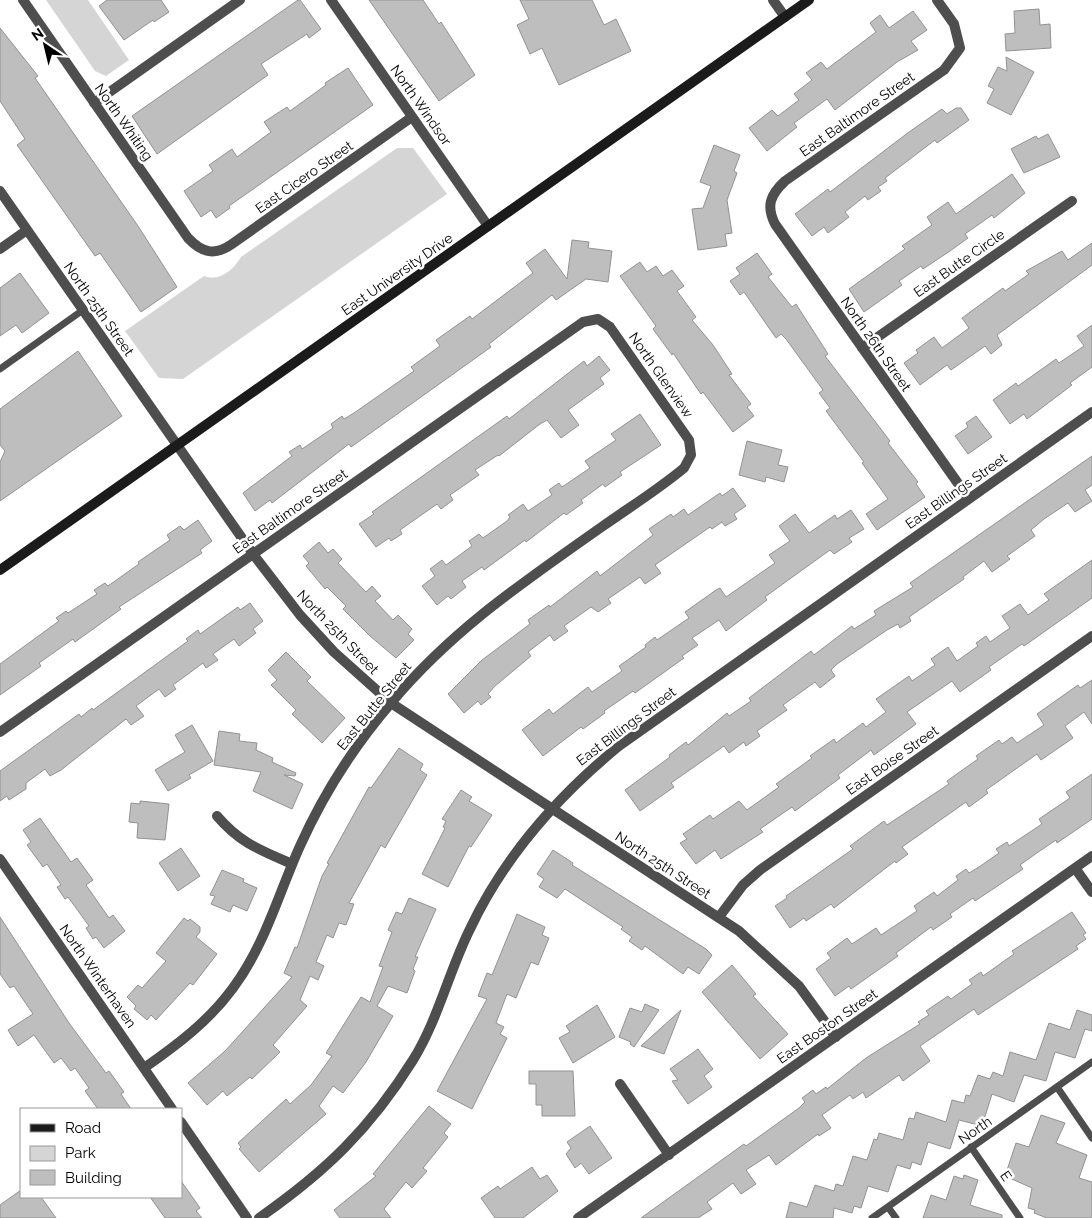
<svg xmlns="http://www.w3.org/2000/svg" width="1092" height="1218" font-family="Raleway,sans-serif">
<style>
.green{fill:#d5d5d5}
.building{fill:#bebebe;stroke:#929292}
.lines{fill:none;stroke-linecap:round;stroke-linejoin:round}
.service{stroke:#4e4e4e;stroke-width:7}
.minor{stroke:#4e4e4e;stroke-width:10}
.secondary{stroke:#1b1b1b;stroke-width:10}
.labels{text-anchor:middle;stroke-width:5;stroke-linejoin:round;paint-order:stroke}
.street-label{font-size:14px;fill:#000;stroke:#fff}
</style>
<rect width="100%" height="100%" fill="#fff"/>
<path class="green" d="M46,0H88L129,60L106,76L95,71Z
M397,148H413L447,194L183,379L159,378L125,331L204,276C220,282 233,270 241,257Z"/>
<path class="building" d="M107,0H161L169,12L154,22L153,20L124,40L99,6Z
M298,0H300L321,29L309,38L307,34L261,64L268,75L157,154L132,116Z
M369,0H423L439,24L441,22L475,75L439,101Z
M520,0H592L604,25L616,19L631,51L559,85L542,48L530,54L517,25L529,19Z
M1039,9L1040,25L1050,24L1051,48L1006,51L1005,34L1015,33L1014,11Z
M913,11L927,30L911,41L918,50L897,62L835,110L827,99L794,123L797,127L767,151L749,128L772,110L778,116L799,100L794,94L812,80L806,73L821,62L827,69L876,32L870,23L880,15L889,28Z
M0,28L38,76L35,78L138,226L177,287L141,312L100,253L95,256L17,145L25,139L0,101Z
M1006,57L1034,72L1011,115L987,103L994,89L988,86L998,67L1007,71Z
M348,68L373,105L229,206L230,208L216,218L211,210L201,217L184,191L213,171L209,165L232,149L237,157L271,132L264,122L287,107L290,111L326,85L325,83Z
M956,108H961L969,120L937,143L935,140L885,178L887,181L878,187L881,191L868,200L865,196L845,212L849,217L828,233L824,227L812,236L795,214L828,189L830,192L909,132L942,109L947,114Z
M1048,134L1060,157L1024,173L1011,149L1036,136L1038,139Z
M714,145L740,155L734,171L737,173L727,200L732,233L725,234L727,246L698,250L692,209L703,208L711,186L700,182Z
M1012,174L1025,193L994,218L992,215L965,234L968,238L950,251L923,269L921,266L899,281L902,285L864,312L849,289L905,249L902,246L932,225L927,217L948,202L956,214Z
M572,240L589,242L588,248L612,251L608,282L586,279L556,300L552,295L489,344L491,347L351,447L349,444L272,503L270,500L255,511L243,493L292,456L289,452L300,445L302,449L333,428L331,424L342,416L344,419L354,413L414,371L411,367L440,346L436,340L470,316L472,319L533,273L526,263L545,249L567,279Z
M1092,243V265L997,335L1002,345L991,354L985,346L951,370L947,365L920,385L904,363L918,353L916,350L934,337L942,348L969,328L962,318L1003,288L1005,291L1029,274L1026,271L1062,251L1068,260Z
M757,253L772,274L768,277L792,307L796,304L828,354L825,356L890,441L888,443L918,482L916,484L925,497L877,530L866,514L888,499L862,463L864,462L826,411L830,408L819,393L823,390L786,339L781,334L776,338L744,292L740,295L730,281L740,274L736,268Z
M640,262L647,272L656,266L663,276L672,270L684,286L677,291L696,317L692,320L713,345L732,374L729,375L751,404L747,407L754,416L733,432L703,392L701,394L673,353L672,355L653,329L656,326L620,276Z
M20,273L49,313L22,333L16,325L0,336V288Z
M1092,325V367L1070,383L1072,385L1027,419L1024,414L1010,424L993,400L1016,383L1018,386L1056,359L1059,363L1084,346L1077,336Z
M78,351L122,416L0,501V462L5,451L0,445V409Z
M599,356L610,370L600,378L604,384L568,410L579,425L561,438L547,420L540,424L499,456L498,455L475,470L479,475L450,495L453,500L441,509L437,504L400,530L402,534L391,541L389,538L376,547L359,524L374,514L372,512L507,416L509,419L584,361L587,366Z
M640,414L661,445L620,472L622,475L605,487L603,484L581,500L583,503L566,515L564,513L526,542L525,540L484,570L482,567L462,581L466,587L451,599L448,596L437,605L422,586L435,576L430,569L442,560L446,565L472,546L469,541L479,534L483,538L507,521L510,517L508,515L523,504L528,511L552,495L549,490L559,483L562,487L590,468L585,461L616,440L611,434Z
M976,416L992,437L968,454L955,436L968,427L966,423Z
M747,441L782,450L778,465L788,467L784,482L766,477L765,482L739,475Z
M1092,456V485L1085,490L1092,501L1075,512L1068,503L1044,519L1031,530L1035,536L1007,556L1010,559L992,572L984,561L963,577L964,579L909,617L911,621L900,628L898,624L887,630L837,664L831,670L835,676L820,688L815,682L783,705L787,710L757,731L760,736L746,746L744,742L729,753L724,746L671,783L674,787L640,811L625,790L670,757L669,755L686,742L688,745L727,713L729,716L751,701L749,698L811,651L814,655L852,626L854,629L876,615L874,611L913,587L910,583Z
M733,488L746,506L734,514L737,519L725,526L722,522L712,529L710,527L655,565L661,573L645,584L640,577L608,599L611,603L598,612L591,607L564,626L568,631L554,641L550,635L528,652L531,656L495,686L488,694L491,697L481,705L478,701L464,713L448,694L482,660L530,624L528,620L549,605L550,607L597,571L600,576L653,535L649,529L671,514L673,517L684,509L688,515L720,493L722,496Z
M851,510L864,529L849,538L852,542L834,554L830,550L780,586L765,597L767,600L726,631L719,620L692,638L698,645L682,656L684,658L635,693L633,691L604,711L605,713L583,729L581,727L543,756L522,730L549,709L553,714L588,687L592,692L622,671L619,666L646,647L645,645L655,637L657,640L689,618L685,612L716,590L720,588L726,597L775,563L769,555L790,541L779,526L795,514L809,533L835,515L837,519Z
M198,520L212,541L200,550L202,553L119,607L121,609L75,642L73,639L39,663L41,666L0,695V664L59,621L56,618L66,611L68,613L97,594L94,590L105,583L108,586L139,564L138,562L170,540L167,535L180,526L184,530Z
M319,542L328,553L333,549L342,559L338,563L366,592L372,586L381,596L375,601L393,620L398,615L412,629L408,634L414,640L396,658L370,636L343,609L346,606L327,587L325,589L306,566L309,563L303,556Z
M1092,560V598L1024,646L1022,644L989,667L991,670L960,692L952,681L907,712L916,724L874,755L871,750L838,775L840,778L795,811L792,807L760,829L763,832L721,859L715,850L696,864L680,843L687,839L683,834L710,815L713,819L739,801L747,810L779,787L776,784L812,758L810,756L834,739L836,743L863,723L866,727L886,712L876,699L909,676L912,681L935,665L931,659L948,647L957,661L978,646L976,643L986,636L990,642L1010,628L1002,616L1020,604L1028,615L1049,600L1044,594Z
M250,603L263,621L253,629L256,633L239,646L234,639L213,654L218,660L206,668L203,663L173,685L176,689L165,697L159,689L136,706L144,716L131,725L126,719L61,770L50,776L45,769L26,783V789L9,800L7,796L0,801V771L79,714L81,717L92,708L93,710L188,641L186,639L198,630L200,634L238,607L240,610Z
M286,652L311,677L307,681L345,718L322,743L292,714L296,710L271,685L277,680L268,670Z
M1092,680V724L1084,712L1065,726L1073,738L1041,760L1037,754L986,790L988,793L969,807L966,802L902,847L908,854L896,863L895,861L834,908L831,904L806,921L804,918L790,928L775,906L787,898L786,896L853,849L850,846L884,821L887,825L949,784L947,781L978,759L976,756L999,740L1002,744L1012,737L1017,743L1044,725L1037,714L1078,685L1080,688Z
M192,725L213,761L189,775L191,778L168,791L155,770L185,752L175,735Z
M219,731L240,734L239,741L257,743L256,750L273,758L272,762L296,773L295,776L284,775L303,784L292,809L253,791L261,772L214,765Z
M399,748L423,764L420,770L427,775L385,848L381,845L349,903L354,904L346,925L339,923L333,938L327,935L316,962L324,966L318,980L310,976L300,1000L307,1006L273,1045L280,1052L252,1079L250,1077L227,1096L223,1091L207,1105L188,1083L225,1051L292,977L284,973L295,947L297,948L322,876L329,864L327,863L369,787L371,788Z
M1092,774V819L1057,843L1056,840L1034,855L1020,865L1023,869L975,901L973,898L950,914L952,917L933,930L931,927L896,953L898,956L851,989L849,986L835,996L816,969L831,958L827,953L847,938L852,944L876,928L881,935L917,911L914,906L934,892L937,896L958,880L956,876L966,869L969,873L979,867L999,853L996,849L1007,842L1009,846L1042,824L1039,819L1070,798L1066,792Z
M461,790L472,797L469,801L492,815L471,847L469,846L448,887L422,874L445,828L443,827L446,821L442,819Z
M140,801L169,804L165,840L137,838L138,823L129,822L131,803L140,804Z
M40,818L71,862L77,858L93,880L86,885L109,918L113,915L125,931L104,948L96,937L93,939L86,928L89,926L68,897L65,899L57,887L61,885L47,864L43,867L27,845L31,842L23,830Z
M181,848L200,876L178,891L159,863Z
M553,850L573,863L572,865L706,949L712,955L699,974L688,967L683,974L645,946L642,950L629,941L632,937L621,929L623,927L565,889L557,898L539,887L544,879L537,874Z
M222,870L244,879L243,882L257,888L247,911L233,905L230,912L211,904L215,896L210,895Z
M409,898L436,909L415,957H418L413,969L415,971L407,993L388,986L377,1006L393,1016L366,1062L343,1093L333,1086L319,1106L326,1114L259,1172L239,1149L241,1147L238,1143L286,1099L290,1104L311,1085L332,1056L326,1053L361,997L370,1002L383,967L379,966L392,932L388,930L396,912L402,914Z
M1072,912L1086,933L1083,935L1086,939L1076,946L1078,949L978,1015L974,1009L920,1046L930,1061L903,1081L899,1075L866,1098L863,1092L853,1099L850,1095L822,1115L831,1128L819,1136L818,1134L776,1165L769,1155L746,1170L756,1184L741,1194L733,1183L707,1202L712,1209L698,1218H641L744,1144L746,1146L799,1108L805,1102L802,1098L813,1090L816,1094L826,1087L827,1089L866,1058L920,1024L918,1022L929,1015L926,1011L948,996L951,999L972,984L969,980L981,972L983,976L1014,954L1012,951Z
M517,914L545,927L542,935L549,938L538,965L531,962L516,998L507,994L496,1023L504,1027L500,1034L507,1038L472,1109L437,1091L487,999L478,996L487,973L492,975Z
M0,917L69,1023L106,1073L109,1071L124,1092L121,1094L131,1109H98L85,1091L89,1088L75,1068L71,1071L61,1058L54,1063L34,1035L18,1046L8,1030L33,1014L14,986L10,988L0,974Z
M184,918L188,921L190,919L200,927V932L196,937L217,954L193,985L190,983L156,1020L151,1015L147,1020L134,1009L136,1006L127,997L138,985L142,988L166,961L156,953Z
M732,965L756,994L753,996L788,1034L760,1059L702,992Z
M645,1004L659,1010L634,1047L630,1044L631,1042L619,1037L630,1008L642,1012Z
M597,1005L615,1037L573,1063L559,1038L570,1032L566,1026Z
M681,1010L664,1054L641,1046Z
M1077,1010L1092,1015V1031L1085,1029L1075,1058L1055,1052L1046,1081L1024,1075L1014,1102L992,1094L982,1126L959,1120L950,1149L928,1142L921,1165L912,1162L910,1169L897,1165L888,1192L868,1186L861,1208L854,1206L852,1213L834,1208L833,1218H786L790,1202L807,1207L815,1185L834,1191L836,1184L843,1186L853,1156L867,1160L874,1139L877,1140L879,1133L903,1140L909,1118L914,1119L916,1112L946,1122L952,1100L964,1103L966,1095L970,1096L978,1075L990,1079L993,1072L1003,1076L1010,1052L1036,1060L1049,1023L1070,1030Z
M698,1049L713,1069L704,1076L712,1087L688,1104L672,1081L678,1080L670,1069Z
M529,1071H573L575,1116H542V1105H536V1084H529Z
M429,1106L451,1124L444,1133L448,1137L423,1168L427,1171L412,1188L406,1182L384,1209L391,1218H340L334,1210L376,1176L373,1174Z
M1041,1115L1065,1123L1056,1143L1087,1155L1079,1178L1092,1182V1218H1047L1034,1213L1035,1210L1028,1208L1032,1188L1005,1176L1016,1143L1029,1147Z
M590,1126L612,1158L589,1174L581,1163L575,1168L566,1154L571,1148L567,1142Z
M532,1167L540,1179L547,1175L558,1191L523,1218H495L481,1198L498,1186L500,1189Z
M964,1175L978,1180L970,1205L1002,1215V1218H923L931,1195L946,1200L954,1176L963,1179Z
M181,1181L200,1208L196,1211L202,1218H165L150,1197H181Z
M21,1190V1197H41L56,1218H0V1205Z"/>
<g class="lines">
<path class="service" d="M0,369L83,310
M1057,1087L1092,1138
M971,1147L1020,1218
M888,1207L896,1218
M872,1218L1092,1062"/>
<path class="minor" d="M23,0L188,238C202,253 215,256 232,244L412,117
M331,0L488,226
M773,0L785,17
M937,0L954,24L960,48L944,70L785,181C770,195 766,206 775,224L969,499
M94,103L240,0
M0,191L253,554L300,615L334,652L391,703L739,931L799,986L836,1037
M0,249L27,230
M862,348L1072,201
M0,732L583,322L598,319L610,327L689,440L691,455L684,468C659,489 630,507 603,526C525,581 453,629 391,703C354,746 323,795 300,846C278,895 265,945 233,988C209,1021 177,1045 144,1068
M217,816C240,843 260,850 292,864
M0,859L172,1109
M1075,868L1092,892
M719,917L743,885L760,870L1092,636
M620,1084L669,1155
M181,1122L247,1218
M259,1218C325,1172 370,1129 413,1060C438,1020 449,971 470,929C504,857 558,796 619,746L1092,412
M578,1218L1092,856"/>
<path class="secondary" d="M0,570L809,0"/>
</g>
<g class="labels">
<g class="street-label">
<text transform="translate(421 105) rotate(55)" y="5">North Windsor</text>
<text transform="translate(857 114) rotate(-35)" y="5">East Baltimore Street</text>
<text transform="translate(124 122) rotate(55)" y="5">North Whiting</text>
<text transform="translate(304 177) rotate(-35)" y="5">East Cicero Street</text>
<text transform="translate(959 263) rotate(-35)" y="5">East Butte Circle</text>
<text transform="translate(397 274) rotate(-35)" y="5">East University Drive</text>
<text transform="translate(99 309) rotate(55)" y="5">North 25th Street</text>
<text transform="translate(876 344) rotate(55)" y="5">North 26th Street</text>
<text transform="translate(661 375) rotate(55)" y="5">North Glenview</text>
<text transform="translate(956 491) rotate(-35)" y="5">East Billings Street</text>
<text transform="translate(290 511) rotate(-35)" y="5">East Baltimore Street</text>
<text transform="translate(338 632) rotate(46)" y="5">North 25th Street</text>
<text transform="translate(374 706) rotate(-51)" y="5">East Butte Street</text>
<text transform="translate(626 726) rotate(-37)" y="5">East Billings Street</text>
<text transform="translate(892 760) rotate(-35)" y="5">East Boise Street</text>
<text transform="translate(663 865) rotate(33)" y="5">North 25th Street</text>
<text transform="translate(98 976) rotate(55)" y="5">North Winterhaven</text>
<text transform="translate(827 1026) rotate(-35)" y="5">East Boston Street</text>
<text transform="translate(975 1130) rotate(-35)" y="5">North</text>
<text transform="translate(1006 1176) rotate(55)" y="5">E</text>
</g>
</g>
<rect x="20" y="1108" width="162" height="90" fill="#ffffff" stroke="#999999"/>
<rect x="30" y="1124" width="25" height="8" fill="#1b1b1b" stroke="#999999"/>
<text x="65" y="1133" font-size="15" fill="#000000">Road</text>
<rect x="30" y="1146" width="25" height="15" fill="#d5d5d5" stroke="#999999"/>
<text x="65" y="1158" font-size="15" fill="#000000">Park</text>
<rect x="30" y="1170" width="25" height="15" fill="#bebebe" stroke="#999999"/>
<text x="65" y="1183" font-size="15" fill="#000000">Building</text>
<g transform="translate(45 45) rotate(325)" stroke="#ffffff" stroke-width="4" paint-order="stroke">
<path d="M0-4L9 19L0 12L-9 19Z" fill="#000000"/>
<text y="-8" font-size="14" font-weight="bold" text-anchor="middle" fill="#000000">N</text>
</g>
</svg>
